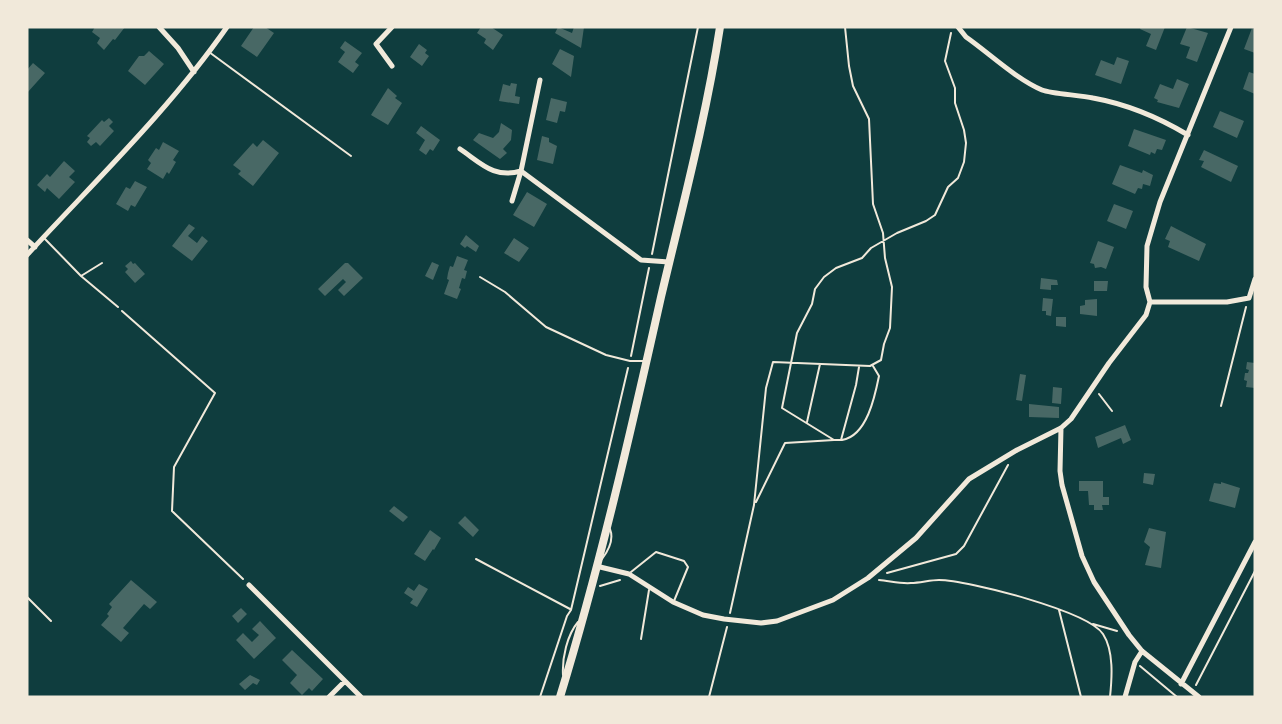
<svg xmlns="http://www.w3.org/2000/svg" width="1282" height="724" font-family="Quicksand,sans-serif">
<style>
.building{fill:#486865}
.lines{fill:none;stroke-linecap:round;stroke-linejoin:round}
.path{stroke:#f1e9da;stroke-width:2}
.service{stroke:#f1e9da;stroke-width:2}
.minor{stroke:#f1e9da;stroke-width:5}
.secondary{stroke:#f1e9da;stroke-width:8}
</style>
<rect width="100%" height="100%" fill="#0f3d3e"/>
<path class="building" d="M95,27H125L115,40L113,39L104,50L97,43L100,38L92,32Z
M254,27H265L274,33L257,57L241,46Z
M481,27H491L503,35L493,50L484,43L486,39L477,33Z
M558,27L572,33L574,27H584L581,48L555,33Z
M1141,27H1165L1156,50L1146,46L1151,34L1140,29Z
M1187,27L1208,33L1197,62L1186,58L1190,47L1180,44Z
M1252,28L1255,30V53L1244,49Z
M345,41L362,53L355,62L359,65L353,73L338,62L345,52L340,48Z
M419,44L427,50L425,53L429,56L422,66L410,57Z
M560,49L574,56L571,77L552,64Z
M149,51L164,64L145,85L128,71L139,56H144Z
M1117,57L1129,61L1121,84L1095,75L1101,60L1114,65Z
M33,63L45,73L27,93V70Z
M1249,72L1255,74V94L1243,89Z
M1177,79L1189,84L1179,108L1157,102L1158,100L1154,98L1160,84L1173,89Z
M511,83L517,84L515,96L520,97L519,104L499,101L503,84L510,86Z
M388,88L397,96L395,98L402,103L388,125L371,115Z
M551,98L567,102L565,112L560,111L557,123L546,120Z
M1220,111L1244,121L1237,138L1213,127Z
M109,118L113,122L109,126L114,131L100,146L96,142L91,146L87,142L90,138L87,136L102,120L104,122Z
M501,123L512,130L511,140L503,149L507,153L500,159L473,140L479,133L493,138L499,132Z
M421,126L440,140L433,151L430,149L426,155L419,150L425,140L416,133Z
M1134,129L1166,140L1162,150L1157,149L1155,154L1151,152L1150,155L1128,146Z
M542,136L549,138V142L557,146L553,164L537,160Z
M263,140L279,153L253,186L238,174L241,171L233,165L253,143L257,147Z
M163,142L179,151L173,160L176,162L169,174L167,172L163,179L147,169L151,163L148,160L156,148L159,150Z
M1204,150L1238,166L1231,182L1201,167L1204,161L1199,160Z
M64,161L75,171L69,177L75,182L59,199L47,188L45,192L37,185L47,174L50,177Z
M1120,165L1142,173L1143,170L1153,175L1150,186L1143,184L1142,189L1138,188L1135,194L1112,184Z
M135,181L147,187L135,207L131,205L128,211L116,204L126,187L130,189Z
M527,192L547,204L534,227L513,215Z
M1114,204L1133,211L1126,229L1107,221Z
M189,224L195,228L188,236L197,243L202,236L208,241L192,261L172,246Z
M1171,226L1206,244L1199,261L1168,247L1170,241L1165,239Z
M466,235L479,246L476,252L467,246L465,248L460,244Z
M514,238L529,248L519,262L504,253Z
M1098,241L1114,247L1106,269L1101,267L1095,268L1094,264L1090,263Z
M457,256L468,260L464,270L467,271L465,279L462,278L459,288L461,289L457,299L444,294L449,280L447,279L448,273L450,266L453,267Z
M131,261L133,264L135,263L145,274L135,283L125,272L128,269L125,266Z
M432,262L439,265L433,280L425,276Z
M345,263H348L363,278L344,296L338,290L346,282L343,279L325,296L318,289Z
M1041,278L1057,280L1058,285H1051V290L1040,289Z
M1094,281H1108L1107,291H1094Z
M1043,298L1053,299L1051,316L1046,315V311H1042Z
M1097,299V316L1080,314V306L1085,305V300Z
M1056,317H1066V327L1056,326Z
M1247,362L1255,363V388L1246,387L1247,381L1244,380L1245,373H1248L1249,370L1246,369Z
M1020,374L1026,375L1022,401L1016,400Z
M1053,387L1062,388L1061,404L1052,403Z
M1029,404L1059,407V418L1029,417Z
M1125,425L1131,440L1123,444L1121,438L1098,448L1095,437Z
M1144,473L1155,474L1153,485L1143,483Z
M1079,481H1103V497H1109V505H1102L1103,510H1094V505H1089L1088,491H1079Z
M1221,482L1240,488L1235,508L1209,501L1214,483L1221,484Z
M394,506L408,517L403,522L389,511Z
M465,516L479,530L473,537L458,523Z
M1149,528L1166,532L1161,568L1145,565L1150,547L1144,542Z
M430,530L441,538L434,550L433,549L425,561L414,554Z
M131,580L157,602L150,609L144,604L123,628L129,633L121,642L101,625L109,616L107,614L112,607L109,604Z
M419,584L428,589L417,607L410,603L413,599L404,593L408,587L414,591Z
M241,608L247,614L238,623L232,616Z
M260,621L276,638L254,659L236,640L243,633L252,642L259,635L252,629Z
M292,650L323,679L312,691L309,688L302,695L290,683L297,675L282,660Z
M250,675L260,680L257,685L253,683L245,690L239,684Z"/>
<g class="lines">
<path class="path" d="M652,254L698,27
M122,311L215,393L174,467L172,511L243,579
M631,356L649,268
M1099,394L1112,411
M1221,406L1246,307
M807,422L820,364
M841,440H834L782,408L797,333L812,304L815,289L824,277L836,268L862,258L871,248L897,233L926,221L935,215L948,187L958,178L964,162L966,143L964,130L955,103V88L945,61L951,33
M841,440L856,385L859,367
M842,440C867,436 875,396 879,376L873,366
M756,502L785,443L834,440
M476,559L570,609
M887,573L956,554L964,546L1008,465
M879,580C890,581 901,584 911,583C920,583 930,580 939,580C967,580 1088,611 1103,634C1114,651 1112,678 1110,697
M600,586L620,580
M1059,610L1081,697
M730,613L754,505L766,388L773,362L870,366L881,360L884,344L890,328L892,287L885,258L883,233L873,204L869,119L853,86L849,66L845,27
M1093,624L1117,631
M1140,666L1177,697
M1196,685L1255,571
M540,697L567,616L571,610L628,368
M709,697L727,627"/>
<path class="service" d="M209,52L351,156
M44,238L81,276L118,307
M81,276L102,263
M480,277L505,292L546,327L606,355L630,361H645
M602,559C608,551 614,539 610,529
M631,572L656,552L684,561L688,567L674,601
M27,597L51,621
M641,639L649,590
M563,675C562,658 567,635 578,622"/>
<path class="minor" d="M159,27L178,48L194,72
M392,27L376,44L392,66
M958,27L966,37C989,53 1016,79 1042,90C1052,94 1080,95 1093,98C1126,104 1158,117 1188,135
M540,80L521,171L641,260L669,262
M460,149C481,163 494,179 521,171L512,201
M27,240L35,247
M27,255C95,181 169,110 227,27
M1150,302L1146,287L1147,246L1160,202L1231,27
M1150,302H1227L1249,298L1255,279
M1061,428L1060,471L1062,485L1082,556L1094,582L1129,635L1142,651L1199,697
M596,566L629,574L673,602L703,615L724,619L761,623L777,621L833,600L868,578L916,538L969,479L1017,450L1061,428L1071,419L1109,363L1146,315L1150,302
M249,585L361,697
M1181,684L1255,542
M329,697L345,681
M1125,697L1135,662L1142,651"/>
<path class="secondary" d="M560,697C600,566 631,431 661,297C682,208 706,118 720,27"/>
</g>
<rect width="1282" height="724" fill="none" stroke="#f1e9da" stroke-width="57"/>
</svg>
